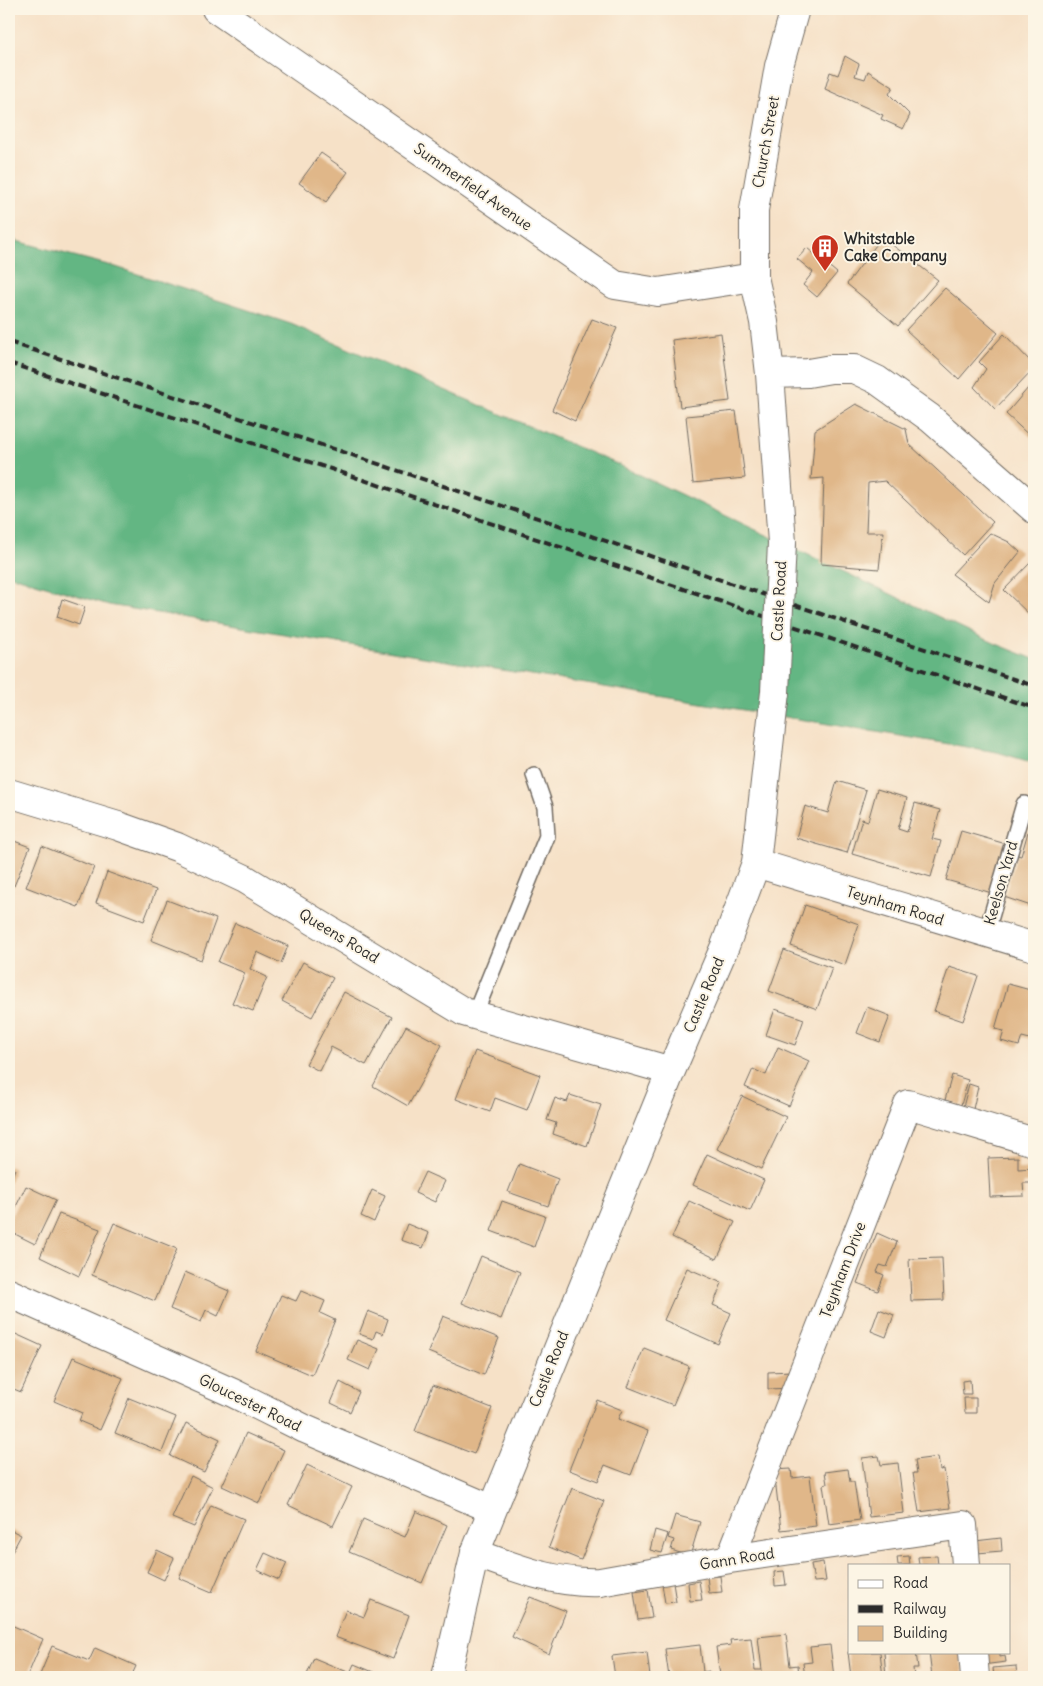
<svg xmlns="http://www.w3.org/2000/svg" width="1043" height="1686" font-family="Delius,sans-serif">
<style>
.forest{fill:#64b683;stroke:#487057}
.building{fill:#e0b789}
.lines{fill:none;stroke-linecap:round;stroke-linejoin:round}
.service-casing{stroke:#726b62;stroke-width:18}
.minor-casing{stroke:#726b62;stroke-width:30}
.tertiary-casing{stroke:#726b62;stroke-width:30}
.service{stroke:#fff;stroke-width:15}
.minor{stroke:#fff;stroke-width:28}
.tertiary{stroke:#fff;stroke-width:28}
.rail{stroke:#2b2b2b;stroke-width:4;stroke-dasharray:8 4;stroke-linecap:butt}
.tertiary-bridge-casing{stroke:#726b62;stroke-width:30;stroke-linecap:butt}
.tertiary-bridge{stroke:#fff;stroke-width:28}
.labels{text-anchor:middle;stroke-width:4;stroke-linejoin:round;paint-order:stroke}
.street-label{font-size:15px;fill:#2b2b2b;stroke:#fcf5e5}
.poi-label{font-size:15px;font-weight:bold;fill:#2b2b2b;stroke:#fcf5e5;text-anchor:start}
</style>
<rect width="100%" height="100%" fill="#fcf5e5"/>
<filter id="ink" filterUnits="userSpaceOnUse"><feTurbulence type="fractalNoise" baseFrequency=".02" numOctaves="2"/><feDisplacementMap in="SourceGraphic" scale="10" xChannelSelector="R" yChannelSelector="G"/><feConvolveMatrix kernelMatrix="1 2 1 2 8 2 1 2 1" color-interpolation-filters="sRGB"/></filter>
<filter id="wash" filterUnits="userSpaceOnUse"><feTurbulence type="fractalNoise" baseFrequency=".0096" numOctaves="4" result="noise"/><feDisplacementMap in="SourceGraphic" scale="20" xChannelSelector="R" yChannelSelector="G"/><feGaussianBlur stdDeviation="1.12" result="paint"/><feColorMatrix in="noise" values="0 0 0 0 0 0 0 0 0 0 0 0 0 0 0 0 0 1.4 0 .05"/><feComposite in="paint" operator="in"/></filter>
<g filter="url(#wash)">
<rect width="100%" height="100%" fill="#f6e1c7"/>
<path class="forest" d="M9,239L116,267L291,324L617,464L994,643L1034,659V763L997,752L109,605L9,575Z"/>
<g id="blocks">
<path class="building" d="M845,56L859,64L855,76L865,79L868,71L893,87L889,94L910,115L903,129L881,119L883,115L825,89L830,72L838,75Z
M321,153L348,172L326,202L299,183Z
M882,237L938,280L898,326L847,284Z
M807,248L837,273L817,297L803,285L813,272L797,259Z
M945,288L998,333L959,379L906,330Z
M592,319L617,328L575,421L552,410Z
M721,333L730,401L680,407L672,340Z
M1004,334L1034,365V368L995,409L974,387L986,369L979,362Z
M1034,381V440L1006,414Z
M856,404L906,429L909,444L993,522L963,555L885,481L868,483L866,532H883L879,569L821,564L824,478L811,479L815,430Z
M736,411L745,478L693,483L686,416Z
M990,533L1009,542L1020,552L995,583L989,602L952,574Z
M1030,563L1034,565V619L1004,590Z
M62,599L85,607L79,625L57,617Z
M837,781L866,790L847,853L796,838L805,806L828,813Z
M877,789L907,798L898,829L907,832L915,803L940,810L932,839L941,841L931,877L852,854L862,819L868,821Z
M961,831L1006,844L992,893L946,880Z
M1028,832L1034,834V907L1004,897L1017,855L1021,856Z
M9,839L30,847L14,886L9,884Z
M42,846L94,867L78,907L26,887Z
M107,872L156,890L144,921L96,903Z
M167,900L216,919L201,960L151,940Z
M805,905L859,924L845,965L791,946Z
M235,923L288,946L281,963L257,952L250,969L267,977L253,1011L232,1003L245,973L218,962Z
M784,950L832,968L817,1009L769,991Z
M303,962L333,978L312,1017L282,1001Z
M949,967L978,976L963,1021L934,1011Z
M1008,984L1034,991V1040L1022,1037L1019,1046L1001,1041L1004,1031L995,1029Z
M344,992L392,1017L366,1065L331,1047L319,1071L306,1064Z
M867,1007L890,1016L880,1042L857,1033Z
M775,1009L804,1019L795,1045L766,1035Z
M406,1026L442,1045L408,1106L373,1086Z
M778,1047L809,1061L789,1106L745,1087L753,1069L766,1075Z
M475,1051L540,1075L527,1110L495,1098L490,1112L456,1099Z
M952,1075L968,1080L961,1105L945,1100Z
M969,1084L978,1087L973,1109L963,1107Z
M570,1095L601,1105L587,1146L553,1134L556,1123L547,1120L555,1098L567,1102Z
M742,1096L786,1117L761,1169L717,1149Z
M707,1154L764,1180L750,1211L693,1185Z
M1018,1157V1169L1034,1168V1183H1023L1024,1196L990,1197L988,1158Z
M519,1164L558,1179L548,1206L508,1192Z
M9,1166L15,1169L9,1184Z
M425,1172L445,1181L435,1202L415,1193Z
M26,1186L56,1200L35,1244L9,1231V1221Z
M372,1190L385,1196L374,1222L361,1216Z
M502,1201L545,1216L534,1247L491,1231Z
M689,1201L735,1222L717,1259L672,1237Z
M59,1214L100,1229L79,1276L40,1257Z
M114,1223L177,1249L155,1301L92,1275Z
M407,1224L429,1233L423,1248L401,1240Z
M877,1233L897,1242L887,1267L880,1265L877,1272L884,1275L878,1291L857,1283Z
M481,1256L520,1272L501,1319L462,1303Z
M942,1258L944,1300L911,1301L909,1259Z
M687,1268L722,1283L713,1305L731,1313L718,1344L664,1320Z
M185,1272L229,1291L218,1316L206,1310L201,1322L170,1309Z
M301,1291L325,1301L320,1313L335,1320L312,1375L256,1351L281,1295L296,1301Z
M879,1309L894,1315L886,1337L871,1331Z
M368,1311L388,1319L383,1334L376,1331L373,1339L359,1334Z
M443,1316L499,1338L484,1375L428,1352Z
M9,1331L42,1346L21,1392L9,1387Z
M357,1340L379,1349L370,1370L348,1360Z
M644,1348L689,1366L673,1405L628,1387Z
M73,1357L123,1378L100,1430L79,1421L82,1413L54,1401Z
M792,1371V1388L768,1389V1372Z
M970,1380L971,1394H963L962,1381Z
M340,1382L359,1392L350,1412L331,1403Z
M433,1385L492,1408L474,1454L415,1431Z
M129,1398L176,1417L162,1452L115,1433Z
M964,1398H976V1413H965Z
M597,1400L622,1410L618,1419L648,1431L631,1475L605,1465L598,1481L569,1470Z
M186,1423L220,1439L204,1472L170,1456Z
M246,1433L284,1450L259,1503L222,1486Z
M879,1456L881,1465L898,1463L904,1513L869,1517L862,1458Z
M938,1457L940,1470L944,1469L950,1508L919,1512L913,1473H917L915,1460Z
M307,1465L352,1487L333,1526L288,1505Z
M791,1469L792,1478L810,1476L816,1526L781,1530L774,1470Z
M848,1469L850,1482H854L860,1520L829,1524L823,1485L827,1484L825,1472Z
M191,1476L213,1487L194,1527L172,1518Z
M572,1488L604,1501L581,1560L549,1547Z
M211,1505L244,1519L212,1592L179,1578Z
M416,1511L447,1525L422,1583L349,1552L363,1519L405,1537Z
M675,1515L700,1522L690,1556L671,1550L674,1540L668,1538Z
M9,1529L21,1535L12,1552L9,1551Z
M655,1530L668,1534L662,1553L650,1550Z
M1001,1538L1002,1551L977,1553L975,1541Z
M157,1550L174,1558L164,1580L147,1572Z
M265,1553L287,1563L279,1580L257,1570Z
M909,1556L910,1565H898L897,1557Z
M937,1556L938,1565H919L918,1557Z
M823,1562L826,1581L814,1582L811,1564Z
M784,1571L786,1585L775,1586L774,1572Z
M720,1576L722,1592L709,1593L707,1577Z
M699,1581L702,1600L690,1601L688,1583Z
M673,1583L676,1602L665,1603L662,1584Z
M648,1590L652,1618L638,1620L634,1592Z
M530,1597L566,1611L549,1654L512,1637Z
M371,1600L409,1615L393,1659L335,1637L346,1610L364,1617Z
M9,1624L43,1639L27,1677H9Z
M786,1634L790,1666L798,1665L799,1677H715L720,1675L716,1647L731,1645L730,1640L751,1638L755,1670H762L758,1637Z
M700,1645L703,1672L709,1671V1677H669L665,1649Z
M830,1645L834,1677H805L803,1663L812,1662L810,1647Z
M52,1646L89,1661L95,1648L136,1666L131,1677H39Z
M647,1652L650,1677H615L612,1656Z
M848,1652H880L883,1677H851Z
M884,1652H916L918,1668H913L914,1677H886Z
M929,1652H960L963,1675L932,1677Z
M985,1652H1000V1657L1005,1656L1006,1662L982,1665Z
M314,1658L350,1673L354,1664L385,1677H306Z
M1016,1666L1017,1677H994L993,1668Z"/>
</g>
</g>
<g filter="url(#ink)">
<use href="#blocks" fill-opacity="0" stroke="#726b62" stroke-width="1"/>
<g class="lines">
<g class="service-casing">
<path id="service" d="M986,934L1024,804
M474,1016L547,836L545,807L534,775"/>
</g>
<g class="minor-casing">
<path id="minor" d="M216,9L615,285L658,292L754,277
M756,863L1034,947
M9,1293L233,1393L305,1429L492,1509
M475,1553C516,1568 555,1584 600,1582L730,1559L963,1525L966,1565
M730,1559L908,1104L1034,1142
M973,1652L975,1677"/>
</g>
<g class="tertiary-casing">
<path id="tertiary" d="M770,374L808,373L831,369H854L877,380L930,418L1034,509
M782,543L770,374L764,322L754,277V210L779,66L795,9
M9,793L118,826L177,847L245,879L464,1012L671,1071
M446,1677L475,1553L671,1071L725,946L756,863L775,692"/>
</g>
<use href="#service" class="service"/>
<use href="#minor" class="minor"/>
<use href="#tertiary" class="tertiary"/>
<path class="rail" d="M9,342L340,451L1034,686
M9,363L334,470L1034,708"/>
<g class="tertiary-bridge-casing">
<path id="tertiary-bridge" d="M775,692L782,543"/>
</g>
<use href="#tertiary-bridge" class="tertiary-bridge"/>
</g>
</g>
<defs>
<g id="building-pin" transform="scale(1.4375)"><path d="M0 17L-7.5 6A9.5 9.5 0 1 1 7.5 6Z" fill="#c8321e" stroke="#fcf5e5"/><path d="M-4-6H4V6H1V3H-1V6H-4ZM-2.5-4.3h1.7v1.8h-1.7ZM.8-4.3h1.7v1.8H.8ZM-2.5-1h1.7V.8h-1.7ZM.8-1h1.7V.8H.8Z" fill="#fff"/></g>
</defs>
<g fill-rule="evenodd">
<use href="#building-pin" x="825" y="248"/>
</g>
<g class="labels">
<g class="street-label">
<text transform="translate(766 142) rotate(-80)" y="5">Church Street</text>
<text transform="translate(473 187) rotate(35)" y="5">Summerfield Avenue</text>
<text transform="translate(779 601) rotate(-87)" y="5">Castle Road</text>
<text transform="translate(1001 883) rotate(-74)" y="5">Keelson Yard</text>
<text transform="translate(895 906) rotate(17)" y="5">Teynham Road</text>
<text transform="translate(339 936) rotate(31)" y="5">Queens Road</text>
<text transform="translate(704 995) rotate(-67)" y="5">Castle Road</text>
<text transform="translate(843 1270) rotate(-69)" y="5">Teynham Drive</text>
<text transform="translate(549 1369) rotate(-68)" y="5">Castle Road</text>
<text transform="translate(250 1403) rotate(26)" y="5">Gloucester Road</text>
<text transform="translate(737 1559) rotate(-9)" y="5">Gann Road</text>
</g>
<g class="poi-label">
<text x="844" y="244">Whitstable<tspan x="844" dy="17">Cake Company</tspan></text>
</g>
</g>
<rect width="1043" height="1686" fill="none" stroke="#fcf5e5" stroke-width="30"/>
<rect x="848" y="1564" width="162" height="90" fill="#fcf5e5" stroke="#a8a49b"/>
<rect x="858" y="1580" width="25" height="8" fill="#ffffff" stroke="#a8a49b"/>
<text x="893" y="1588" font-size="15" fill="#2b2b2b">Road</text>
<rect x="858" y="1605" width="25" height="8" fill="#2b2b2b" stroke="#a8a49b"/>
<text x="893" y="1614" font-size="15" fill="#2b2b2b">Railway</text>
<rect x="858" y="1626" width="25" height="15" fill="#e0b789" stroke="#a8a49b"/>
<text x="893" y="1638" font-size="15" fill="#2b2b2b">Building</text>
</svg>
